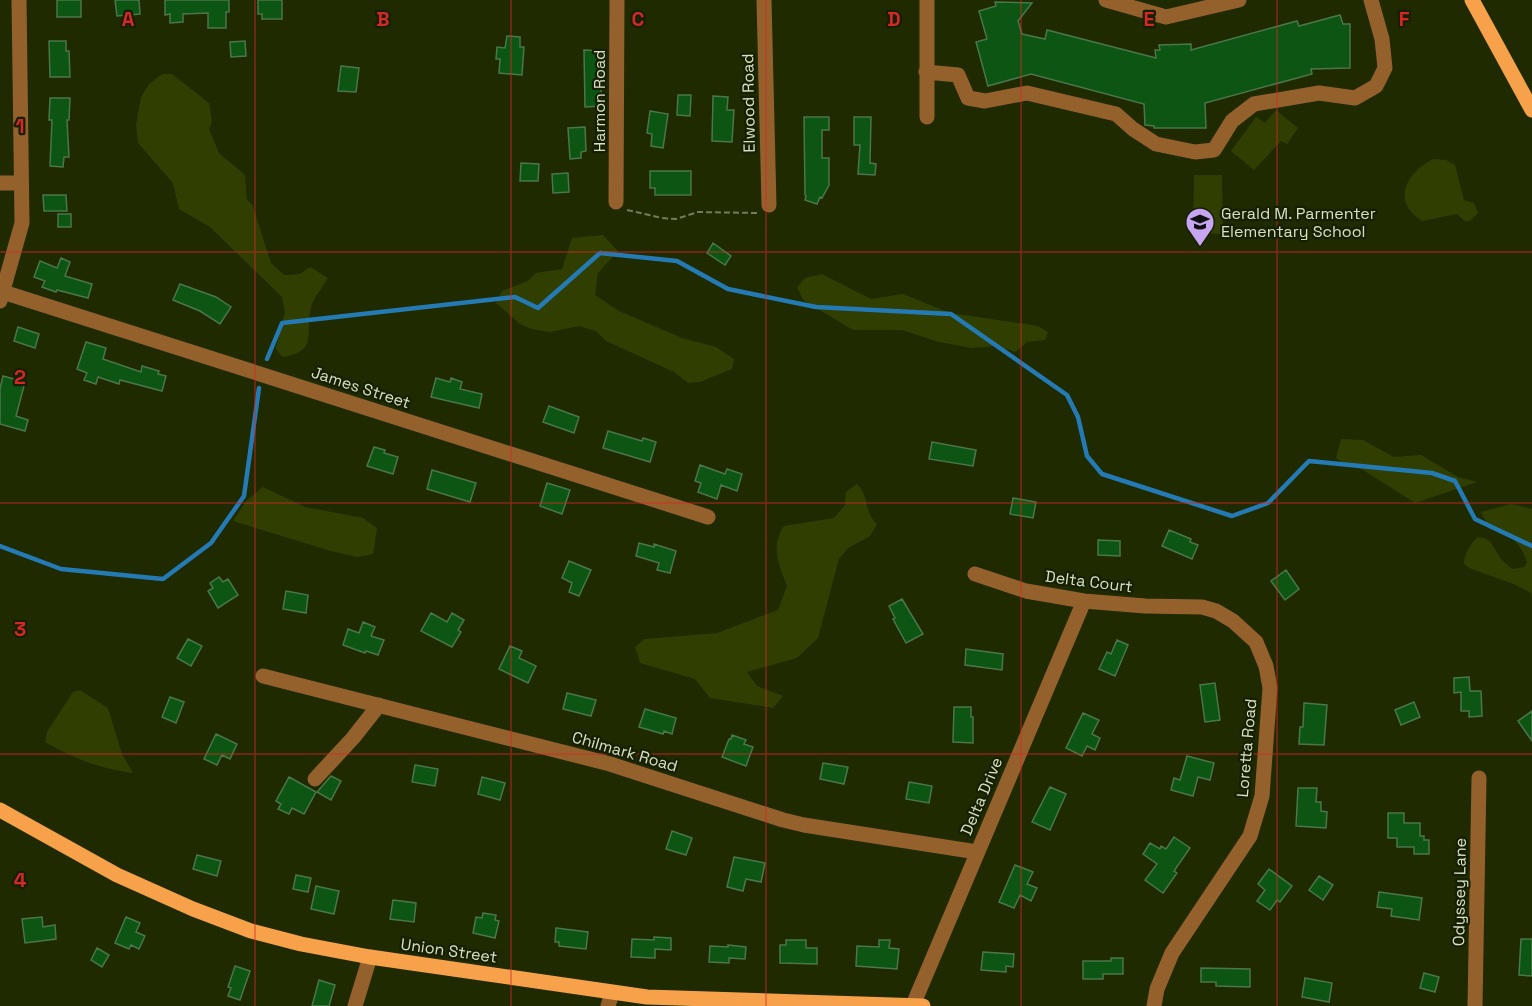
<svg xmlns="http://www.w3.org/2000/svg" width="1532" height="1006" font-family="'Space Grotesk',sans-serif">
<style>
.green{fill:#303f01}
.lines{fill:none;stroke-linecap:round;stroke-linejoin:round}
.stream{stroke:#247ab4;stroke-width:4.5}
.building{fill:#0c5512;stroke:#4b764a;stroke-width:1.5}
.path{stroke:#737e59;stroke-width:2;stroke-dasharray:6 3;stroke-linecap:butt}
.minor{stroke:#94612d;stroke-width:15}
.major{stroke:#f7a24a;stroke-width:15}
.grid{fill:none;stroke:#d62828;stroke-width:1.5;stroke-opacity:0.55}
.labels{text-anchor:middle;stroke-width:4.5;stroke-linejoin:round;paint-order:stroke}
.street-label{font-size:16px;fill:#d6e1c3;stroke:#171f03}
.poi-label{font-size:16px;fill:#d6e1c3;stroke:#171f03;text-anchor:start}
.grid-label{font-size:20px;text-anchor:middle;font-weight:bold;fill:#d62828;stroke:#171f03;stroke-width:4.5;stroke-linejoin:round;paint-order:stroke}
</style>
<rect width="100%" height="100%" fill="#1f2a00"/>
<path class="green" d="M162,74H172L209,103L212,122L209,129L219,153L245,175L247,200L252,204L271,263L284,275L300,274L310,267L328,278C323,287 314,297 311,307C305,335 318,352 282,357L276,348L285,312L282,297L210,227L179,209L173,183L138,143L136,125L141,97L149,84Z
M1276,110L1298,128L1287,144L1281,141L1254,170L1231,151L1256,117L1265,123Z
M1433,159L1446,160L1455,165L1464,200L1474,203L1478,213L1470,221H1465L1457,214L1422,221C1391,201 1406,173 1433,159Z
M1194,175H1222L1223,234L1193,233Z
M603,235L618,251L598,273L595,295L619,311L682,338L716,347L734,359L732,369L700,382L688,383L674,372L606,341L596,331L579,326L550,332L532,329L520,324L496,303L502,291L528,281L536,273L562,269L572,238Z
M822,274L871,299L903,294L950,313L1038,326L1048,332L1045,340L1027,342L1016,352L996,346L972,348L939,342L902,330H853L803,300L797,287L805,278Z
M1341,439L1363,440L1394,457L1421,455L1458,477L1477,482L1415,503L1363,470L1343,463L1336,458Z
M857,484C871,499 862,509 877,524L870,536L848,548L839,559L818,638L797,658L747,672L757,686L783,696L773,708L710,698L695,679L640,663L635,647L645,639L717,633L778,610L787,586C779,565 770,546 784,526L834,518L845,505L846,492Z
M263,487L305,507L363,518L377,528L373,554L357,557L331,551L233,521L247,500Z
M1511,504L1532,509V598L1531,593L1516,585L1469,568L1464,564C1464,554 1470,546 1476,538C1491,535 1494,549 1501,559C1504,562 1509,566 1512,569L1524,567L1527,562C1521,544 1509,531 1489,528L1481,512Z
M80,690L108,708L122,754L133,773C98,768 75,759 45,742L47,732L73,692Z"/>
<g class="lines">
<path class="stream" d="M267,359L282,323L515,297L538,308L600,253L677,261L728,289L816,307L951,314L1067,395L1078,417L1087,456L1102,474L1232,516L1268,503L1309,461L1432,473L1455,481L1475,519L1532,546
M0,546L61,569L163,579L211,543L244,496L259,388"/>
</g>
<path class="building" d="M57,0H81V17H57Z
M115,0H139L140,14L117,16Z
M165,0H229V12H226V28H208V13L183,14V22L170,23V14L165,15Z
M258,0H282V19H262V14H258Z
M995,2L1032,3L1018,21L1022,34L1045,39L1047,30L1156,58L1155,50H1160L1159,45L1191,44V50L1297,21L1299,26L1340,15L1343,24H1350V68L1311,69L1312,74L1205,103L1206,128H1154V126L1145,125L1144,104L1031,74L988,86L976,42L987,39L979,11L996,6Z
M507,36L520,37V47H524L522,75L499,73L500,59H496L497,47L505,48Z
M49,41H66V51H69L70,77H50Z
M245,41L246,56L231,57L230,42Z
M584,50L601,51V106L585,107Z
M341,66L359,68L356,92L338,91Z
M678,95H691L690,116L677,115Z
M713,96L728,97L727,110H734L732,142L712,141Z
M50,98H70L69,120H67L69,157H64L63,167L50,166L52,120H49Z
M650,111L668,114L663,148L651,146L652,134L647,133Z
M804,117H829V130H822V158H829V185L822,198L820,197L817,204L805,200L806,196L805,195Z
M854,117H871L870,163L876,164L875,175L858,174L860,145H854Z
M585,127L586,151L581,152V158L570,159L568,128Z
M521,163L539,164L538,181H520Z
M650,171H691V195H655V188H650Z
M568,173L569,192L553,193L552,174Z
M43,195H66L67,211H44Z
M58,214H71V227H58Z
M713,243L731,256L725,265L707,253Z
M61,258L70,262L65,276L92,284L88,298L57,290L56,292L42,287L45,281L34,277L40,261L57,268Z
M180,284L216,297L231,307L220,324L200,311L173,300Z
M18,327L39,334L35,348L14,341Z
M86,342L106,348L103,359L141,372L142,366L159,371L158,374L166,376L162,391L120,380L119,384L98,377L96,384L84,380L87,373L77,369Z
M3,376L25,382L16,416L28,420L25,431L0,424V389Z
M436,378L450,382L451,378L462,382L460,389L482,394L479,408L431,397Z
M549,406L579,417L574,433L543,422Z
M608,431L642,441L643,438L656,442L650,462L603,448Z
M932,442L976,450L973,466L929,459Z
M374,447L385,450L384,453L398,457L393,474L367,466Z
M700,465L725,474L727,469L742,474L737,491L721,485L717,499L698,492L701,483L695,481Z
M432,470L476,483L470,502L427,489Z
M547,483L570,490L562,514L540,506Z
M1013,498L1036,502L1033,518L1010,514Z
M1169,530L1191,539L1190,542L1198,545L1192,559L1162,546Z
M1098,540L1120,541V556L1098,555Z
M639,543L654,547V544L676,551L670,573L657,570L659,563L636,556Z
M569,561L591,570L579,596L569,592L572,583L562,578Z
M1286,570L1299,589L1285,600L1271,581Z
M219,577L223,582L228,579L238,595L218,608L208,591L213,588L210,583Z
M286,591L308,595L306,613L283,609Z
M902,599L923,634L906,643L893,619L895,618L889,606Z
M431,613L447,622L452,613L464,620L458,630L461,632L452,647L421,631Z
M363,622L375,627L371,636L384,640L378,655L366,651L365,653L343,645L348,629L359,633Z
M188,639L202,646L191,666L177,658Z
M1117,640L1128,645L1115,676L1099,669L1107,652L1111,654Z
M510,646L522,651L519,658L536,666L528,683L499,669Z
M966,649L1003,654L1002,670L965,665Z
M1469,677L1470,691H1481L1482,716L1469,717V711H1461V692L1454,693V678Z
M1215,683L1220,720L1205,722L1200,685Z
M567,693L596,700L591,716L563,709Z
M170,697L184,702L176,723L162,717Z
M1414,702L1420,717L1401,725L1395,710Z
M1304,703L1327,705L1324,745L1299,744L1300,727H1303Z
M954,707H971V717H973V743L953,742Z
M645,709L676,718L672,734L664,731L663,734L639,727Z
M1532,711V741L1518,721Z
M1083,713L1099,720L1092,734L1100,738L1095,750L1087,746L1082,756L1066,748Z
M216,734L237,744L230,759L222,755L217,765L204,759Z
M732,735L746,740L744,744L753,747L746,766L722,757L729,739H731Z
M1187,756L1214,763L1210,780L1198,777L1193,796L1171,790L1174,778L1180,780Z
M823,763L848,767L844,784L820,779Z
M415,765L438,769L435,786L412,782Z
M331,776L341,781L331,800L317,792Z
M289,777L316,792L304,814L292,808L289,814L278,809L281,804L276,801Z
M482,777L505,783L500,800L478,794Z
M909,782L932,786L929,803L906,799Z
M1050,787L1066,794L1050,830L1032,822Z
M1298,788H1317L1316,802H1321V811L1327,812L1326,828L1296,826Z
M1388,813H1404V823H1420V836H1424V840H1429V854H1414V847H1397V838H1388Z
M672,831L692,838L686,855L666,849Z
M1174,837L1190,848L1174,871L1177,873L1163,893L1145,880L1157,864L1143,854L1150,843L1160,849L1161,846L1166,849Z
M197,855L221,861L217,876L193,869Z
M734,857L765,863L761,882L746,879L743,891L727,887Z
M1015,865L1033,872L1027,884L1037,888L1031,901L1020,895L1014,908L999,902Z
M1269,869L1292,886L1280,902L1277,900L1270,910L1257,901L1265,890L1258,884Z
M296,875L311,878L308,892L293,889Z
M1319,876L1333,885L1323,900L1309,890Z
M316,886L339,891L334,914L311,909Z
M1379,892L1422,898L1419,920L1391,916L1392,909L1377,907Z
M393,900L416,903L414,922L390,919Z
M483,913L496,915L495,920L499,921L495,938L473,933L476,917L482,918Z
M42,917L43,927L55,925L56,939L25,943L22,919Z
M126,917L140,923L136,932L145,936L139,949L131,945L129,949L115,943Z
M556,928L588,932L586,949L559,946V942H555Z
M654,937L671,938V950L655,949V958L631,957L632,939L654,940Z
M1521,939H1532V976L1519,975Z
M786,940H806V948H817V964L780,963V945H786Z
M879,940H890L889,948L899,949L897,969L856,966L857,946L879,947Z
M728,945L746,947L745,959L729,958V963L709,962L710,946L728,947Z
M97,948L109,955L102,967L91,960Z
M983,952L1014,954L1013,967L1006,966V972L981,970Z
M1111,958H1123V974H1103V979H1083V961H1111Z
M235,966L250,971L240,1000L228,996L231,988L228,987Z
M1201,968L1250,969V987L1216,986V982H1201Z
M1424,973L1439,977L1435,992L1420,988Z
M1305,978L1332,983L1329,1002L1302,997Z
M319,980L335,985L329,1006H312Z"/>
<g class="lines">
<path class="path" d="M627,210L662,218L676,219L698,212L757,213"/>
<path class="minor" d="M764,0L769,205
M1106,0L1166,17L1239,0
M926,72L958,75L968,98L985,101L1027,93L1116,114L1133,129L1156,144L1195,152L1214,150L1232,121L1254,104L1319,93L1355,98L1376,86L1385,68L1382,39L1371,0
M927,117V0
M0,183H21
M616,202L617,0
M3,292L708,517
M0,301L22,223L19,0
M975,574L1026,591L1084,601L1145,606L1202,607L1216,611L1233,621L1256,642L1266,666L1270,688L1262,796L1250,836L1172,953L1157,989L1154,1006
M263,676L610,764L783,820L804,825L977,852
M315,779L353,738L379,705
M913,1005L1084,601
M355,1006L370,957
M608,1006L612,993
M1475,1006L1479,778"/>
<path class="major" d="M1472,0L1532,110
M0,810L117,875L193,909L251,931L301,944L370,957L647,997L923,1006"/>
</g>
<path class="grid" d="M255,0V1006M511,0V1006M766,0V1006M1021,0V1006M1277,0V1006M0,252H1532M0,503H1532M0,754H1532"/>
<defs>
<g id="school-pin" transform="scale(1.5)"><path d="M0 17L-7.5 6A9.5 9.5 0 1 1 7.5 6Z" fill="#c6a6f0" stroke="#171f03"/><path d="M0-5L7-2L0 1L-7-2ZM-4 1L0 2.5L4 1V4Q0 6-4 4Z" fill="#111"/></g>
</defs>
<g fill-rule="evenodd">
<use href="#school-pin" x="1200" y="222"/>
</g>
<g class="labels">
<g class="street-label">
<text transform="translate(599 101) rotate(-90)" y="6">Harmon Road</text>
<text transform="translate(748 103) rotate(-91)" y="6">Elwood Road</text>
<text transform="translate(361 387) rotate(18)" y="6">James Street</text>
<text transform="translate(1089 581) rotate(7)" y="6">Delta Court</text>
<text transform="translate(1246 748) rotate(-85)" y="6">Loretta Road</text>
<text transform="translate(625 751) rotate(16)" y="6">Chilmark Road</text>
<text transform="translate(981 796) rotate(-67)" y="6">Delta Drive</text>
<text transform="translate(1459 892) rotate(-89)" y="6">Odyssey Lane</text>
<text transform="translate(449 950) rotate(8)" y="6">Union Street</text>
</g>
<g class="poi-label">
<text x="1221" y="219">Gerald M. Parmenter<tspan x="1221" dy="18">Elementary School</tspan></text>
</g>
</g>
<g class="grid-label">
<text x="128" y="26">A</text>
<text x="383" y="26">B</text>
<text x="638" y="26">C</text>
<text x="894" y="26">D</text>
<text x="1149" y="26">E</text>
<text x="1404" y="26">F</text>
<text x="20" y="133">1</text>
<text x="20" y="384">2</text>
<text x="20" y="636">3</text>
<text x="20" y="887">4</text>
</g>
</svg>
